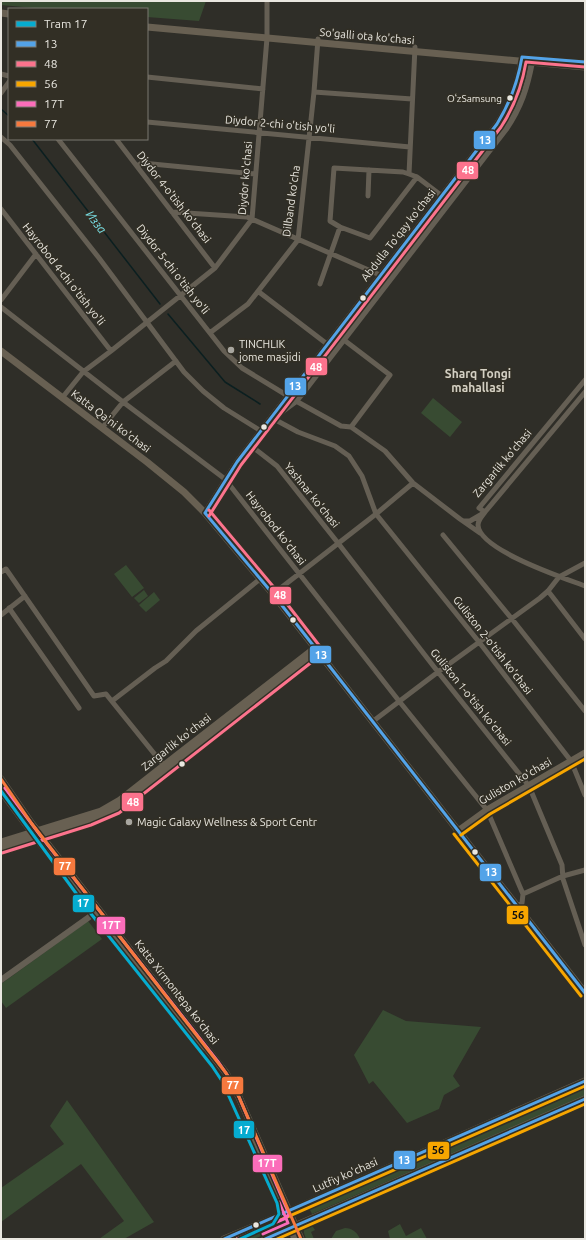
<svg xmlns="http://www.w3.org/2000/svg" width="586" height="1240" font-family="Ubuntu,sans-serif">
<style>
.green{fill:#384b32}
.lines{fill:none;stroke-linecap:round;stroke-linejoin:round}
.stream{stroke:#0b1f20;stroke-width:1.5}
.minor{stroke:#655f54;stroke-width:5}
.tertiary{stroke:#655f54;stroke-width:6}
.secondary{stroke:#686052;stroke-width:7}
.bus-1-casing{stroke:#322f25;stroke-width:6}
.bus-2-casing{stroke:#322f25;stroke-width:6}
.bus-3-casing{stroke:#322f25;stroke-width:6}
.bus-4-casing{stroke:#322f25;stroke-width:6}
.bus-5-casing{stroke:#322f25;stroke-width:6}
.bus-1{stroke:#53a3e8;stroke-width:3}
.bus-2{stroke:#fc738d;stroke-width:3}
.bus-3{stroke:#f7a600;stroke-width:3}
.bus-4{stroke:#fb6dba;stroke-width:3}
.bus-5{stroke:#f6793e;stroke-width:3}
.tram-1-casing{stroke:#322f25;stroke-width:6}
.tram-1{stroke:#06acd0;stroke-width:3}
.bus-dot{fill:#e9e7e0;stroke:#322f25;stroke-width:1.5}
.poi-dot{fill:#a8a6a0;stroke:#322f25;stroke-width:1.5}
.labels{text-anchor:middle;stroke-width:3;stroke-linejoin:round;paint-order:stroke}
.bus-label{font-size:10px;fill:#e9e7e0;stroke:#322f25;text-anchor:end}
.street-label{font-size:11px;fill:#e9e7e0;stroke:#322f25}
.poi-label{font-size:11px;fill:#e9e7e0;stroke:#322f25;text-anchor:start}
.water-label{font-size:12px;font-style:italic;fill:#7ae4ec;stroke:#322f25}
.neighbourhood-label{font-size:12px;font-weight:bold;fill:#d4d0c3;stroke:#322f25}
.line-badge{stroke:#322f25;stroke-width:1.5}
.badge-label{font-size:11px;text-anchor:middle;font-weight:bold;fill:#fff}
.pale-badge-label{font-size:11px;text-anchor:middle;font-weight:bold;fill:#111}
</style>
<rect width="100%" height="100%" fill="#2f2e28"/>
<path class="green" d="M1,1H206L199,21L147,17V9H45L1,5Z
M523,72H527L519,101L505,127L404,256H402L400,254L503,120L515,99Z
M395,261L398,262L399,264L313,375L311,371Z
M306,377L310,380L300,393L285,405Z
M433,398L462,422L450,437L421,413Z
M126,565L144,588L132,597L114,574Z
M144,590L148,596L139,603L134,598Z
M154,592L160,600L146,612L139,605Z
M88,921L102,939L6,1008L1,1001V984Z
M383,1010L406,1021L481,1027L453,1076L460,1086L444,1095L439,1109L407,1123L373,1081L369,1084L354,1055Z
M585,1086V1096L312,1214L308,1206Z
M67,1100L154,1222L124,1239H99L124,1221L81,1164L1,1222V1188L64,1144L50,1126Z
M273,1221L277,1230L253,1239H232Z
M311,1224L315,1230L311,1232L314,1239H306L304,1233V1229Z
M400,1224L406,1236L421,1228L427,1239H390L388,1231Z
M345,1228C352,1228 357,1232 360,1239H331L336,1231Z"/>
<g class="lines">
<path class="stream" d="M1,109L9,116
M32,139L160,304
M168,314L225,382L260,404"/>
<path class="minor" d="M415,47L409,174L417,177L442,196
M1,74L9,76
M147,77L263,89
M314,92L412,99
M1,93L9,82
M147,122L410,147
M1,137L10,145L99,258L184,372L203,391L224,408L261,431
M58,139L224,351L242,368L288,396
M116,139L215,268
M137,166L142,163L255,174
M409,174L403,172L334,168L330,221L340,227L370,238L417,177
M368,196L369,170
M1,209L111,351
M172,212L247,217L380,275
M320,284L340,227
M259,292L327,344
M1,300L36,254
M1,307L123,402L225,479L399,701L487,810L523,894
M211,332L248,304L298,240L314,92L318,39
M344,340L390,375L351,427
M585,392L485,512C482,516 478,520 478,525C479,550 564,578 585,586
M62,398L83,372L111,351L215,268L252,219L267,38V1
M296,401L341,426L351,427L385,451L413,483L460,519L480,533
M272,418L298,432L335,446L349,456L362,476L376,514L479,642L571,761L585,795
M102,428L123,402L176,361
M250,445L277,466L338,543L438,672L529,786L562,865L563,879L585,945
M485,512L479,508L585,380
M464,521H470L482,514
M443,535L512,619L585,711
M1,572L6,569L94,696L106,694L165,767
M548,591L585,639
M273,594L376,514L413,483
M9,608L79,708
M1,615L25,596
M112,701L155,668L166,661L196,631L260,579
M372,722L438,672L540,598L548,591L559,577L585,563
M517,907L522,903L523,894L563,876L585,870"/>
<path class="tertiary" d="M277,415L296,401L305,390L506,129C521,107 527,88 532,62
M205,513L237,462L497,124C510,104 518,84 521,61
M1,980L99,910"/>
<path class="secondary" d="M1,13L9,14
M147,27L585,67
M1,351L147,462L184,492L205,513L273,594L585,993
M1,779L32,824L226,1073L239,1097L301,1239
M1,791L36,838L201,1048
M458,831L487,810L585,753
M1,842L101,811L120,800L176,756L315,648
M1,848C24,842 46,834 68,827C87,821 106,816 122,805L318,652
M249,1133L295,1239
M224,1239L274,1218L585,1081
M265,1239L585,1099"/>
<g class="bus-1-casing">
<path id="bus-1" d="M205,513L237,462L497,124C510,103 518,81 522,57L585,62
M205,513L273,594L585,993
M224,1239L585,1081
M265,1239L585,1099"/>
</g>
<g class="bus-2-casing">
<path id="bus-2" d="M209,516L241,465L501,127C514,107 522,86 526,62L585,67
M2,853L91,825L119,813L322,654V649L277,591L209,510"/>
</g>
<g class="bus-3-casing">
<path id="bus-3" d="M454,834L581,996
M461,835L490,814L585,759
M237,1239L585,1086
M277,1239L585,1104"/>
</g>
<g class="bus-4-casing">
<path id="bus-4" d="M5,788L40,835L219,1063L230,1079L239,1097L289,1214L286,1218L237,1239
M263,1234L288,1223L279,1202"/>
</g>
<g class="bus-5-casing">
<path id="bus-5" d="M1,779L32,824L226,1073L239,1097L301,1239"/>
</g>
<use href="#bus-1" class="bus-1"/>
<use href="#bus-2" class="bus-2"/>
<use href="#bus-3" class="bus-3"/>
<use href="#bus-4" class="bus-4"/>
<use href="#bus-5" class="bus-5"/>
<g class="tram-1-casing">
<path id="tram-1" d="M1,791L92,915L212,1066L222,1081L277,1203L279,1214L273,1224L240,1239"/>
</g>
<use href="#tram-1" class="tram-1"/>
</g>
<g class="bus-dot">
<circle cx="510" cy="98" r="3.5"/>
<circle cx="363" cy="298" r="3.5"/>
<circle cx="264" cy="427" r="3.5"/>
<circle cx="293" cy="620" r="3.5"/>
<circle cx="182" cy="764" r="3.5"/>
<circle cx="475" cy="852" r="3.5"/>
<circle cx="256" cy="1225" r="3.5"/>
</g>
<g class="poi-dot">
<circle cx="231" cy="350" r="4"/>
<circle cx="129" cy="822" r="4"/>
</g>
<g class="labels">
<g class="bus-label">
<text x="502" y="102">OʻzSamsung</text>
</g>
<g class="street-label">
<text transform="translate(367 36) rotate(5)" y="4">So'galli ota ko'chasi</text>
<text transform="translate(280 124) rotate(5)" y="4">Diydor 2-chi o'tish yo'li</text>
<text transform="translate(245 178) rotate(-85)" y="4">Diydor ko'chasi</text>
<text transform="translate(174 197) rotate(52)" y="4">Diydor 4-o'tish ko'chasi</text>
<text transform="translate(291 201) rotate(-82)" y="4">Dilband ko'cha</text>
<text transform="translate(398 235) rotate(-52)" y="4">Abdulla To'qay ko'chasi</text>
<text transform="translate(173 269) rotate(52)" y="4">Diydor 5-chi o'tish yo'li</text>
<text transform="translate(64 274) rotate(52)" y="4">Hayrobod 4-chi o'tish yo'li</text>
<text transform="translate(111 421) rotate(37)" y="4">Katta Qa'ni ko'chasi</text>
<text transform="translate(502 463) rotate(-50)" y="4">Zargarlik ko'chasi</text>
<text transform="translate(312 495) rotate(51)" y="4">Yashnar ko'chasi</text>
<text transform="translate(276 528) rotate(52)" y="4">Hayrobod ko'chasi</text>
<text transform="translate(493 645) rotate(52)" y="4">Guliston 2-o'tish ko'chasi</text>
<text transform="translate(471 697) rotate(51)" y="4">Guliston 1-o'tish ko'chasi</text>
<text transform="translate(176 742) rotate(-38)" y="4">Zargarlik ko'chasi</text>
<text transform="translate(515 781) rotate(-30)" y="4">Guliston ko'chasi</text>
<text transform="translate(177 992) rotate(52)" y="4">Katta Xirmontepa koʻchasi</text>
<text transform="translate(345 1175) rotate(-24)" y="4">Lutfiy ko'chasi</text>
</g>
<g class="poi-label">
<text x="239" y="348">TINCHLIK<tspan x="239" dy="13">jome masjidi</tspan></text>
<text x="137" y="826">Magic Galaxy Wellness &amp; Sport Centr</text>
</g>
<g class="water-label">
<text transform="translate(96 222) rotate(52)" y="4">Изза</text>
</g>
<g class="neighbourhood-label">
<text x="478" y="378">Sharq Tongi<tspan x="478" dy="14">mahallasi</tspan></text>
</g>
</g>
<g class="line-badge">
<rect x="473" y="130" width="23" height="20" rx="4" fill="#53a3e8"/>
<rect x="456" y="161" width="23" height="19" rx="4" fill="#fc738d"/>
<rect x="305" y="357" width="23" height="19" rx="4" fill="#fc738d"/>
<rect x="284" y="377" width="23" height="19" rx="4" fill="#53a3e8"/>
<rect x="269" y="586" width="23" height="19" rx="4" fill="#fc738d"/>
<rect x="309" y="645" width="23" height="19" rx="4" fill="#53a3e8"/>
<rect x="121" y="792" width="23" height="20" rx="4" fill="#fc738d"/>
<rect x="53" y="857" width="23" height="19" rx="4" fill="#f6793e"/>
<rect x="479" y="863" width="23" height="19" rx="4" fill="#53a3e8"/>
<rect x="72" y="894" width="23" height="19" rx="4" fill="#06acd0"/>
<rect x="506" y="905" width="23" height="20" rx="4" fill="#f7a600"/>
<rect x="96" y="916" width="30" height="19" rx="4" fill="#fb6dba"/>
<rect x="221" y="1076" width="23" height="19" rx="4" fill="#f6793e"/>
<rect x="233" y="1120" width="22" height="19" rx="4" fill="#06acd0"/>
<rect x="427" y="1141" width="23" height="19" rx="4" fill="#f7a600"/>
<rect x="393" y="1150" width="23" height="20" rx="4" fill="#53a3e8"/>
<rect x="252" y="1154" width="31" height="19" rx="4" fill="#fb6dba"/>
</g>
<g class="badge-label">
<text x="485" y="144">13</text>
<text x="468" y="174">48</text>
<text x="316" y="371">48</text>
<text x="295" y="390">13</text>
<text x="280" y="599">48</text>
<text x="321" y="659">13</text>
<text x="133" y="806">48</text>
<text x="65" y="870">77</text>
<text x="491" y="876">13</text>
<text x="83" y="907">17</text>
<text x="111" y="929">17T</text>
<text x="233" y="1089">77</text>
<text x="244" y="1134">17</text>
<text x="404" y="1164">13</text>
<text x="267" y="1167">17T</text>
</g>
<g class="pale-badge-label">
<text x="518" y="919">56</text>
<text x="438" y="1154">56</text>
</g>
<rect width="586" height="1240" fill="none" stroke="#e9e7e0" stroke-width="4"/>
<rect x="8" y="8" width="140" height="132" fill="#322f25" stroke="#7b7970"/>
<rect x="16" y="21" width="20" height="6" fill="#06acd0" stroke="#7b7970"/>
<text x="44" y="28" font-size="12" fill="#e9e7e0">Tram 17</text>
<rect x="16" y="41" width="20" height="6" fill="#53a3e8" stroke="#7b7970"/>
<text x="44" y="48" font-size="12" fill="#e9e7e0">13</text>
<rect x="16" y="61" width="20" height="6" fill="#fc738d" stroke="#7b7970"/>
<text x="44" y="68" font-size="12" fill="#e9e7e0">48</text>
<rect x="16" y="81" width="20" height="6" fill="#f7a600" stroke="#7b7970"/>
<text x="44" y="88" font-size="12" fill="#e9e7e0">56</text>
<rect x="16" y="101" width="20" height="6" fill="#fb6dba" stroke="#7b7970"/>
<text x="44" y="108" font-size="12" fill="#e9e7e0">17T</text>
<rect x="16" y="121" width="20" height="6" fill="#f6793e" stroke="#7b7970"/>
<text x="44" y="128" font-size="12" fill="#e9e7e0">77</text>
</svg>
